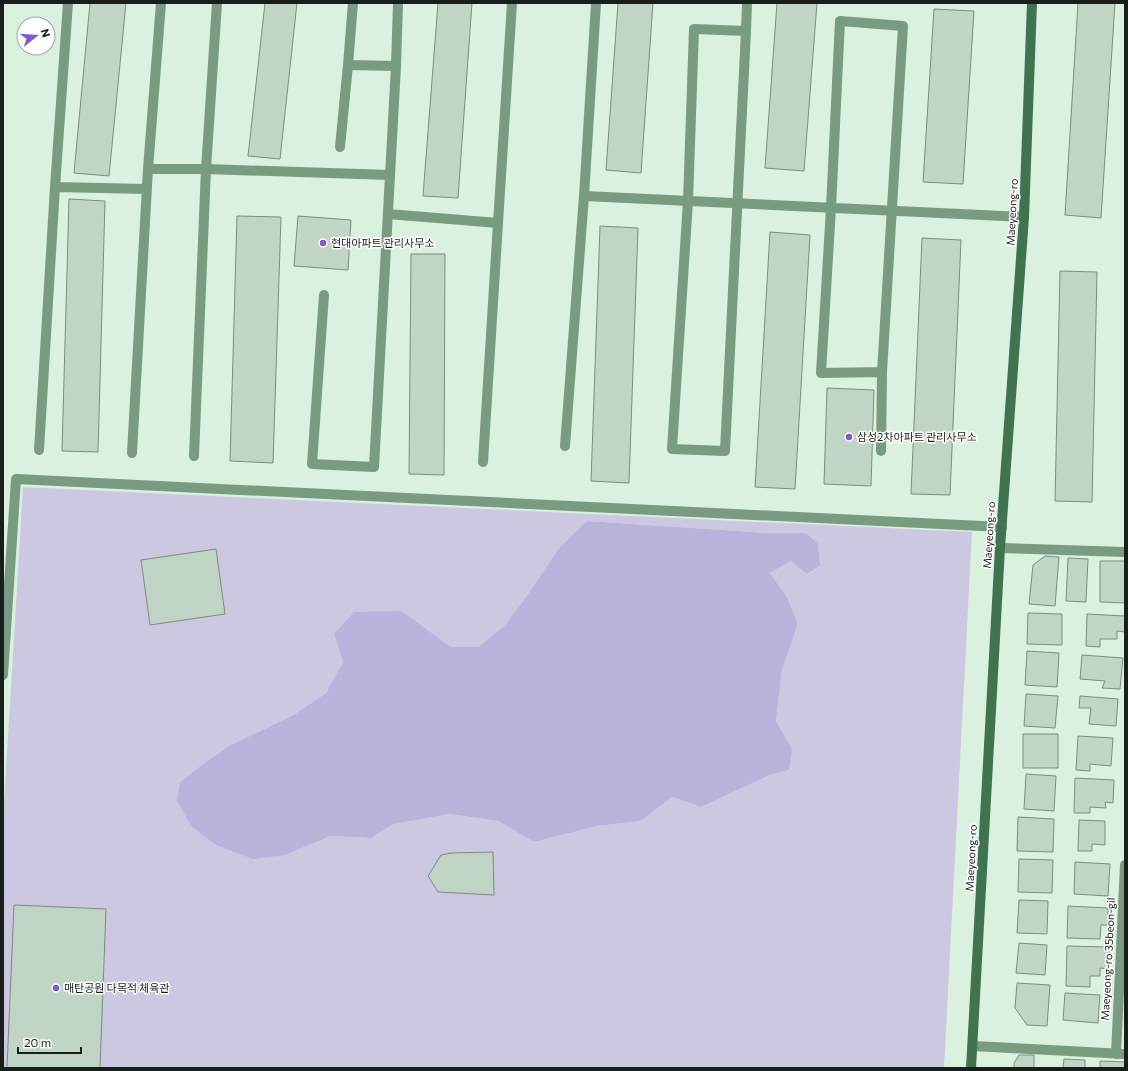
<svg xmlns="http://www.w3.org/2000/svg" width="1128" height="1071" font-family="Commissioner,'Noto Sans KR',sans-serif">
<style>
.green{fill:#cdc8e2;fill-rule:evenodd}
.forest{fill:#bbb3db}
.building{fill:#c0d5c5;stroke:#7a8d7e}
.lines{fill:none;stroke-linecap:round;stroke-linejoin:round}
.lane{stroke:#799b82;stroke-width:10}
.street{stroke:#799b82;stroke-width:10}
.secondary{stroke:#407450;stroke-width:10}
.poi-dot{fill:#7f59d3;stroke:#fff;stroke-width:1.5}
.labels{text-anchor:middle;stroke-width:3;stroke-linejoin:round;paint-order:stroke}
.street-label{font-size:11px;fill:#181f1a;stroke:#fff}
.poi-label{font-size:11px;fill:#181f1a;stroke:#fff;text-anchor:start}
</style>
<rect width="100%" height="100%" fill="#dbf1e0"/>
<path class="green" d="M23,487L972,532L944,1068H3V819ZM587,521L769,533H806L820,566L808,574L791,561L770,573L787,597L798,624L782,670L776,721L791,749L789,770L770,775L701,807L672,797L641,821L598,826L534,842L498,821L449,814L394,824L371,838L331,836L285,855L180,782L203,764L229,746L295,714L326,693L343,662L334,634L402,611L451,647H478L504,626L529,593Z"/>
<path class="forest" d="M587,521L769,533H806L818,544L820,566L807,574L791,561L770,573L787,597L798,624L782,670L776,721L792,749L789,770L770,775L701,807L672,797L641,821L598,826L534,842L498,821L449,814L394,824L371,838L331,836L285,855L253,859L216,845L191,826L177,800L180,782L203,764L229,746L295,714L326,693L343,662L334,634L354,612L402,611L451,647H478L504,626L529,593L560,547Z"/>
<path class="building" d="M90,3H126L109,176L74,173Z
M265,3H297L280,159L248,156Z
M438,3H472L458,198L423,196Z
M618,3H653L641,173L606,170Z
M777,3H817L804,171L765,168Z
M1078,3H1115L1101,218L1065,215Z
M934,9L974,11L963,184L923,182Z
M69,199L105,201L98,452L62,451Z
M237,216L281,217L273,463L230,461Z
M298,216L351,220L348,270L294,266Z
M600,226L638,228L629,483L591,481Z
M770,232L810,235L795,489L755,487Z
M922,238L961,240L950,495L911,494Z
M411,254H445L444,475L409,474Z
M1060,271L1097,272L1092,502L1055,501Z
M827,388L874,390L871,486L824,484Z
M216,549L225,614L150,625L141,560Z
M1045,556L1059,557L1055,606L1029,604L1033,565Z
M1068,558L1088,559L1086,602L1066,601Z
M1100,561H1125V603L1100,602Z
M1028,613L1062,614V645L1027,644Z
M1087,614L1125,616V632L1117,631V639H1100V647L1086,646Z
M1027,651L1059,653L1057,687L1025,685Z
M1082,655L1123,658L1120,689L1102,688L1105,681L1080,679Z
M1026,694L1058,696L1055,728L1024,726Z
M1080,696L1118,699L1116,726L1089,724L1091,708H1079Z
M1023,734H1058V768H1023Z
M1078,736L1113,738L1111,766L1090,764V771L1076,770Z
M1026,774L1056,776L1054,811L1024,809Z
M1075,778L1114,780L1113,803L1105,802L1106,808L1090,807V813H1074Z
M1018,817L1054,819L1053,852L1017,851Z
M1079,820L1105,821V845L1092,844V851H1078Z
M493,852L494,895L438,892L428,876L441,855L451,853Z
M1019,859L1053,860L1052,893L1018,892Z
M1075,862L1110,864L1108,896L1074,894Z
M1019,900L1048,901L1047,934L1017,933Z
M14,905L106,909L100,1068H7Z
M1068,906L1108,908V925H1101L1100,939L1067,938Z
M1019,943L1047,945L1045,975L1016,973Z
M1067,946L1110,947L1109,969L1100,968V976H1090V987L1066,986Z
M1017,983L1050,985L1047,1026L1027,1025L1015,1008Z
M1065,993L1100,995L1098,1023L1063,1020Z
M1019,1055H1034V1068H1014V1063Z
M1064,1059L1085,1060V1068H1063Z
M1100,1061L1125,1062V1068H1100Z"/>
<g class="lines">
<path class="lane" d="M596,3L584,196L1024,217
M746,31L694,29L688,201L672,449L725,451L746,31L747,3
M348,65L353,3
M340,147L348,65L396,66
M148,169L161,3
M55,187L68,3
M388,214L498,223L512,3
M324,295L312,464L374,467L396,66L398,3
M565,446L584,196
M39,450L55,187L147,189
M881,451L882,372L903,26L840,21L831,208L821,373L882,372
M132,453L148,169H206L217,3
M194,456L206,169L390,175
M483,462L498,223
M3,675L16,479L1002,527"/>
<path class="street" d="M1000,548L1125,552
M973,1046L1125,1054
M1116,1054L1125,865"/>
<path class="secondary" d="M971,1068L1000,548L1024,217L1032,3"/>
</g>
<g class="poi-dot">
<circle cx="323" cy="243" r="4"/>
<circle cx="849" cy="437" r="4"/>
<circle cx="56" cy="988" r="4"/>
</g>
<g class="labels">
<g class="street-label">
<text transform="translate(1012 212) rotate(-87)" y="4">Maeyeong-ro</text>
<text transform="translate(989 535) rotate(-86)" y="4">Maeyeong-ro</text>
<text transform="translate(971 858) rotate(-87)" y="4">Maeyeong-ro</text>
<text transform="translate(1108 959) rotate(-87)" y="4">Maeyeong-ro 35beon-gil</text>
</g>
<g class="poi-label">
<text x="331" y="247">현대아파트 관리사무소</text>
<text x="857" y="441">삼성2차아파트 관리사무소</text>
<text x="64" y="992">매탄공원 다목적 체육관</text>
</g>
</g>
<rect width="1128" height="1071" fill="none" stroke="#181f1a" stroke-width="8"/>
<g transform="translate(36 36) rotate(73)"><circle r="19" fill="#ffffff" stroke="#a3a5a3"/>
<path d="M0-3L7 15L0 10L-7 15Z" fill="#7f59d3"/>
<text y="-6" font-size="11" font-weight="bold" text-anchor="middle" fill="#181f1a">N</text>
</g>
<path d="M18 1047v6h63v-6" fill="none" stroke="#181f1a" stroke-width="2"/>
<text x="24" y="1047" font-size="12" fill="#181f1a" stroke="#ffffff" stroke-width="3" paint-order="stroke">20 m</text>
</svg>
